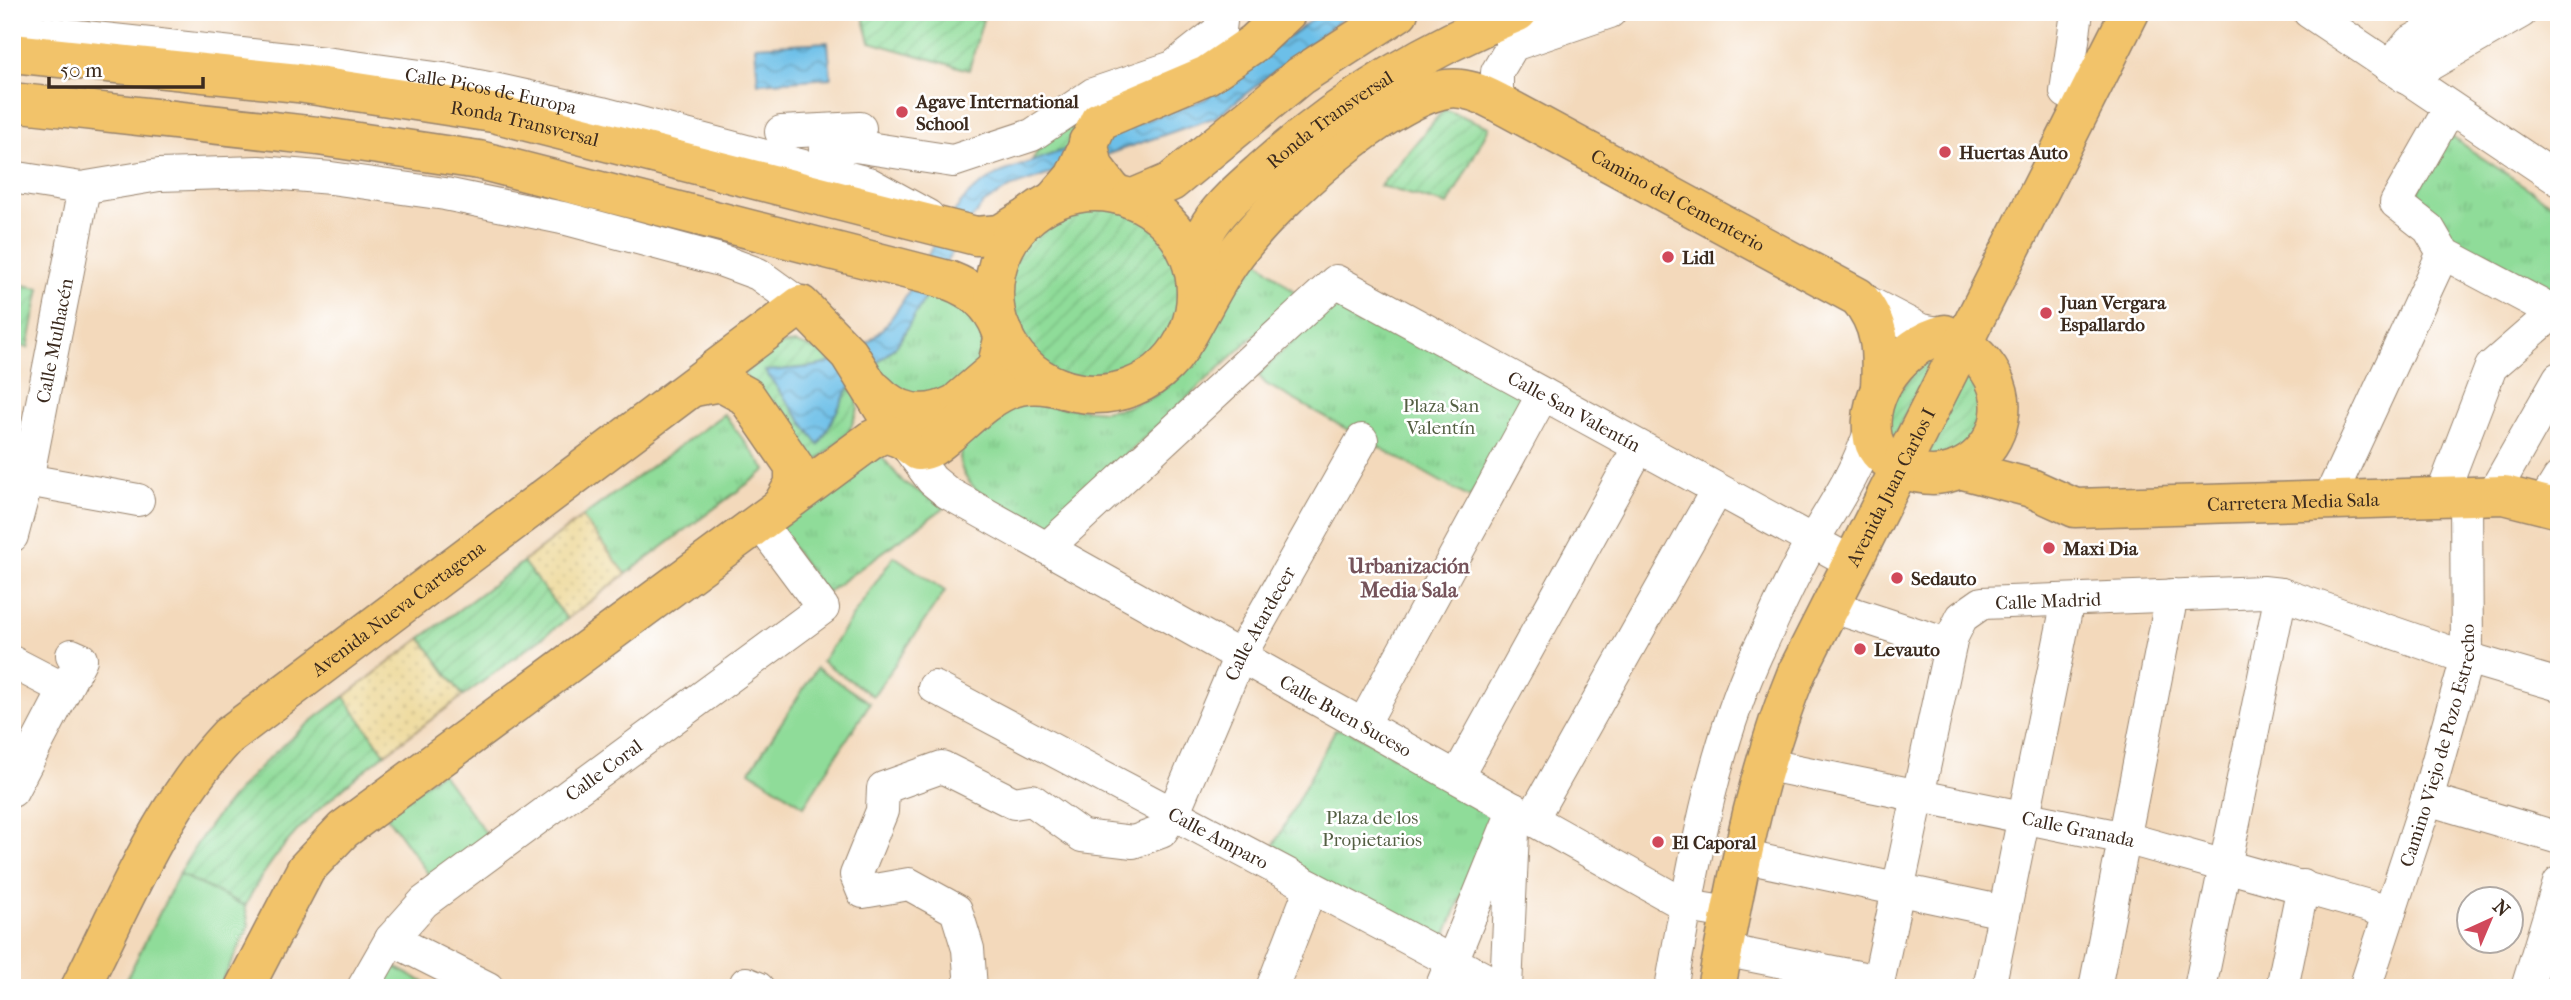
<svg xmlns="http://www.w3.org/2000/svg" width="2571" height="1000" font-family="'IM FELL French Canon',serif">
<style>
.grass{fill:url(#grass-tufts);stroke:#65835c;stroke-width:2}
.sand{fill:url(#sand-dots);stroke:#94825e;stroke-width:2}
.garden{fill:url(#garden-furrows);stroke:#65835c;stroke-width:2}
.pitch{fill:#8fdc99;stroke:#65835c;stroke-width:2}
.water{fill:url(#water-waves);stroke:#547483;stroke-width:2}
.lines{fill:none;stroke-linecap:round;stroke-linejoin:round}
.minor-casing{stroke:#97826c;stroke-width:34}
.major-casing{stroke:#97826c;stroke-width:41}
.highway-casing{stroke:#97826c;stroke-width:41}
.minor{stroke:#fff;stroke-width:32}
.major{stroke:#f2c36a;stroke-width:38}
.highway{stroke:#f2c36a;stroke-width:38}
.poi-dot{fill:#d1495b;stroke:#fff;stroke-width:2.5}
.labels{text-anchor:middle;stroke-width:5;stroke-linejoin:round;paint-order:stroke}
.street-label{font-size:19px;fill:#3b2a1e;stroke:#fff}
.poi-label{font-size:19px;font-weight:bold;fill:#3b2a1e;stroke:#fff;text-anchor:start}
.park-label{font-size:19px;fill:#545f43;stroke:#fff}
.neighbourhood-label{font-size:21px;font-weight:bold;fill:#75535a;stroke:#fff}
</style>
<defs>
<pattern id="grass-tufts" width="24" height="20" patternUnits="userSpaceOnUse" patternTransform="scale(1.75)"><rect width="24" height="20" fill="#8fdc99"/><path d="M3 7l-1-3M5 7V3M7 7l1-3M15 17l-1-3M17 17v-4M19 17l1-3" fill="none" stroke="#7cbd83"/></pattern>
<pattern id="sand-dots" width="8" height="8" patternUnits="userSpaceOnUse" patternTransform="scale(1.75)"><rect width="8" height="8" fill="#eeda9e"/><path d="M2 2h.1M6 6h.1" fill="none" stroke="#cdbb88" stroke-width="1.8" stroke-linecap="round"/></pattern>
<pattern id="garden-furrows" width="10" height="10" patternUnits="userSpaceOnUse" patternTransform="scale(1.75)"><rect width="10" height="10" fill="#8fdc99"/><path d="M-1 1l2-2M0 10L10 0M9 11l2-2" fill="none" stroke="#7cbd83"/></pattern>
<pattern id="water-waves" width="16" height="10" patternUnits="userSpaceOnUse" patternTransform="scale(1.75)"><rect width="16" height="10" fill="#6cbfe8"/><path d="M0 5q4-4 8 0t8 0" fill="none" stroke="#5a9bbb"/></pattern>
</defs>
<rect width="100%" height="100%" fill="#fff"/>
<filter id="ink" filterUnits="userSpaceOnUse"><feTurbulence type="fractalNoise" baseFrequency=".0143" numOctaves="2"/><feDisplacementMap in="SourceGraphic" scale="14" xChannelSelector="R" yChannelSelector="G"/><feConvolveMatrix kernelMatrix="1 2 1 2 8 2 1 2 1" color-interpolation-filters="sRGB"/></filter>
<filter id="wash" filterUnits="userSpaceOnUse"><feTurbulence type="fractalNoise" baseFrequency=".00686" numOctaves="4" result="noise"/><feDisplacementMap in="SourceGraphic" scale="28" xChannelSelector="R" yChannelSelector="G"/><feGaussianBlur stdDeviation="1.57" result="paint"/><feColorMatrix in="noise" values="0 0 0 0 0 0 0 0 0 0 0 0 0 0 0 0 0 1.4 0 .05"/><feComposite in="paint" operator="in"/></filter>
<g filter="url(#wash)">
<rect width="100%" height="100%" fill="#f3d9bb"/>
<path class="grass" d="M2448,135L2559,209V283L2540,298L2454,246L2416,196Z
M1252,255L1298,295L1045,530C1013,512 948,491 962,445L1007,402L1103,411L1124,408L1154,396L1175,380L1194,358Z
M928,292C963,305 987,317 983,360L949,391L903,396L874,366L897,345Z
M1340,294L1526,397L1470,498L1266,384L1258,375Z
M724,414L766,470L626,574L582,517Z
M877,451L903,482L945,507L826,593L776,525Z
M1335,730H1347L1495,812L1445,937L1438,945L1270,853Z
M441,772L488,836L432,879L385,814Z"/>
<path class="sand" d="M582,517L626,574L567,619L523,562Z
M421,638L463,696L385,754L344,697Z"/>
<path class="garden" d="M862,12H979L978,18L983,19L969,70L870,42Z
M1444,109L1489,127L1448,205L1380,186Z
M1083,119L1068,150L1032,162L1042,141Z
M996 293a99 99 0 1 1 198 0a99 99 0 1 1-198 0Z
M12,283L40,288L28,348L12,344Z
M1945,334L1884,457L1872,425Z
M795,343L824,352L857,397L858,408L848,435L814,463L743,374V367L776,345Z
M1965,344L1995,433L1912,471Z
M523,562L567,619L463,696L421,638Z
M344,697L385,754C329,798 277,840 245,906L179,874C220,800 275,746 344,697Z"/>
<path class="pitch" d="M894,556L945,591L873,696L822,661Z
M817,668L870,703L804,806L750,771Z
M179,874L245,906L249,926L219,988H122Z
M385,962L435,988H372Z"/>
<path class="water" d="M1322,12H1351L1216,117L1009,188L983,204L972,219L897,345L849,388L819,445L765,371C785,369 809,369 829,363C909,339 917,248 969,194C977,186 990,179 1000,173L1205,99Z
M828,42L831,78L758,83L755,46Z"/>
</g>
<g filter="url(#ink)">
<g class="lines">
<g class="minor-casing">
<g id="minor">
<path d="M2309,12L2559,180"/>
<path id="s1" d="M12,29L325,63L443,79L498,90L602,113L868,183L928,216"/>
<path d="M2390,67L2410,42L2464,12"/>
<path d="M2406,78L2521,12"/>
<path d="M2066,92L2077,12"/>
<path d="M1497,102V72L1513,45L1610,12"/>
<path d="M2450,108L2396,203L2429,229L2443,253L2554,312"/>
<path d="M781,132L860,128"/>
<path d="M819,170L825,152L832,147L855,146L953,161L1032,135L1093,94L1173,67L1220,30L1222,12"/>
<path d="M12,177L81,188L159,175L259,172L331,178L445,194L567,219L720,260L758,274L801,305"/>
<path d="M1858,297L1921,330L1945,334"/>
<path id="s2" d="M906,445L932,480L948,493L1687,906L1711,910"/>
<path d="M27,480L138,500"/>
<path d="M2492,496L2559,378"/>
<path d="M2441,497L2491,367L2559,308"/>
<path d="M2329,499L2443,253"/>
<path d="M2543,504L2559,478"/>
<path id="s3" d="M12,536L27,480L84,188"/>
<path id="s4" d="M1047,548L1336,281L1853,563"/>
<path d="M1830,606L1950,645"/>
<path d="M12,662L64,689"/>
<path id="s5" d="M934,687L1502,988"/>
<path d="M1363,725L1543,394"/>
<path id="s6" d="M1763,764L2125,838L2390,912"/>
<path d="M1457,777L1639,447"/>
<path d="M12,791L81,659L72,655"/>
<path d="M2427,799L2559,838"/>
<path d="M1532,819L1717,490"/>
<path d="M1741,856L2004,912"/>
<path d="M391,939L488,988"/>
<path d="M1723,950L1878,981"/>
<path d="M746,983L758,988"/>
<path id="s7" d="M363,988L391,939L424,902L823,608L759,522"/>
<path id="s8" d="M971,988L968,949L956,910L909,884L863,892L856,875L882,811L883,788L942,767L1014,803L1032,800L1082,836L1133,842L1161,832L1173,814L1240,656L1362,440"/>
<path d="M1272,988L1311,887"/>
<path d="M1441,988L1514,809"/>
<path d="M1506,988L1513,832"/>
<path d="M1671,988C1692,875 1709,759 1757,653C1773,620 1788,585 1806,552C1830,511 1858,472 1872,425"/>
<path id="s9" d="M1877,988L1952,637L1962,617L1982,603L2263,592L2281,594L2467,658L2559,685"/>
<path d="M1989,988L2068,600"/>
<path d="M2095,988L2172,595"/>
<path d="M2200,988L2281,594"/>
<path d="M2282,988L2303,886"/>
<path id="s10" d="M2365,988L2427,799L2467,658L2466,496"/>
<path d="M2527,988L2559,883"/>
</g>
</g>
<g class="major-casing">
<g id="major">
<path d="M1088,142L1094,167L1114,193"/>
<path d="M1053,201L1074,177L1099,121L1207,75L1254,43L1287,12"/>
<path d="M1945,334C2059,391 1974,510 1897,465C1886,459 1876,453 1873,439C1864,393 1902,344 1945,334Z"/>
<path id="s11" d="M1186,338C1204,307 1219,274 1241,247C1279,198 1385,100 1446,89C1464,86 1482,94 1497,102L1858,297C1882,325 1882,352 1880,387"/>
<path d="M694,387L720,382L746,396L794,466V484L782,505"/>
<path d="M875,391C898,415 925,419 955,404"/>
<path d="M961,399L996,369L1004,335"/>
<path id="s12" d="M1959,469L2031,488L2075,508L2504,495L2559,509"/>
<path id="s13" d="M80,988C124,902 161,807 228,736L801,305L849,354L902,439L918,451C932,450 939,442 950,433C987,401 1011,373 1063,389"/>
<path d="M244,988L306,869L343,830L871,440L885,433L902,439"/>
<path id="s14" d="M1716,988C1737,880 1755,774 1797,672L2130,12"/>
</g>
</g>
<g class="highway-casing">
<g id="highway">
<path id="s15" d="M12,53L298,83L493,113L976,236L1000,234L1025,219"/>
<path d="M12,102L318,136L479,160L948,280C974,290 990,303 1001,329"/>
<circle cx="1095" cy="293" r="101"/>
<path d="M1131,199L1171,182L1300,76L1399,12"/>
<path id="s16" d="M1196,281C1196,263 1200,240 1210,224C1224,203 1247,184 1266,167C1341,101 1425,49 1518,12"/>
</g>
</g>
<use href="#minor" class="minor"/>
<use href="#major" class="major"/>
<use href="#highway" class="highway"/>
</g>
</g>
<g class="poi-dot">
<circle cx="902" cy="112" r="7"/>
<circle cx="1945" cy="152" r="7"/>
<circle cx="1668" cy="257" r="7"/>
<circle cx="2046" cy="313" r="7"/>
<circle cx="2049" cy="548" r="7"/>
<circle cx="1897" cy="578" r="7"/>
<circle cx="1860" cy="649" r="7"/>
<circle cx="1658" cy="842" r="7"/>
</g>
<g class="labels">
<g class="street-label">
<text dy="7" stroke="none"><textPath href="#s1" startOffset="483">Calle Picos de Europa</textPath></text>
<text dy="7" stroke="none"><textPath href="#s16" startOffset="219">Ronda Transversal</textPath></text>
<text dy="7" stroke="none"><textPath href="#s15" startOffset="518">Ronda Transversal</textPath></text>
<text dy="7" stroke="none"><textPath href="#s11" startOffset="628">Camino del Cementerio</textPath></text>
<text dy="7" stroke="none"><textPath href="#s3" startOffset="200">Calle Mulhacén</textPath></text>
<text dy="7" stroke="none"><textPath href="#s4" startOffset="665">Calle San Valentín</textPath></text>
<text dy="7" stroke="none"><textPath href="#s14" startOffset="534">Avenida Juan Carlos I</textPath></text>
<text dy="7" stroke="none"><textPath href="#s12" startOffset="341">Carretera Media Sala</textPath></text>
<text dy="7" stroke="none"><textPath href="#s9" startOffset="472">Calle Madrid</textPath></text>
<text dy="7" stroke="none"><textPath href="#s13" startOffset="506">Avenida Nueva Cartagena</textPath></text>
<text dy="7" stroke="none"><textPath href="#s8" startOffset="826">Calle Atardecer</textPath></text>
<text dy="7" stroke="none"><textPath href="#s2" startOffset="520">Calle Buen Suceso</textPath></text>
<text dy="7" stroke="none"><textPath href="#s10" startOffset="254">Camino Viejo de Pozo Estrecho</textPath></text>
<text dy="7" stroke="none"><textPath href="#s7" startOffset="329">Calle Coral</textPath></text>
<text dy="7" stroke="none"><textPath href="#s6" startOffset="322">Calle Granada</textPath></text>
<text dy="7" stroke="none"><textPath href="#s5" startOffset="322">Calle Amparo</textPath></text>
</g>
<g class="poi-label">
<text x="916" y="108">Agave International<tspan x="916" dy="22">School</tspan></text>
<text x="1959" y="159">Huertas Auto</text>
<text x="1682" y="264">Lidl</text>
<text x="2060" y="309">Juan Vergara<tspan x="2060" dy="22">Espallardo</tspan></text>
<text x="2063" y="555">Maxi Dia</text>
<text x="1911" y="585">Sedauto</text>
<text x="1874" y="656">Levauto</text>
<text x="1672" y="849">El Caporal</text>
</g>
<g class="park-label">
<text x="1441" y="412">Plaza San<tspan x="1441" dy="22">Valentín</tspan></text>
<text x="1372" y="824">Plaza de los<tspan x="1372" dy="22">Propietarios</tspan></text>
</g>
<g class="neighbourhood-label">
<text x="1409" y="573">Urbanización<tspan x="1409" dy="24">Media Sala</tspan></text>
</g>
</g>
<rect width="2571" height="1000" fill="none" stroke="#fff" stroke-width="42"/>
<g transform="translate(2490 920) rotate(44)"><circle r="33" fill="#ffffff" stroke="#b1aaa5" stroke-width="2"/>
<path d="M0-5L12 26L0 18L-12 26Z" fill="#d1495b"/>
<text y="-10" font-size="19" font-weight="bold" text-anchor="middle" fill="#3b2a1e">N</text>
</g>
<path d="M49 77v10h154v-10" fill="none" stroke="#3b2a1e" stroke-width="3.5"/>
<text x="60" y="77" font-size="21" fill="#3b2a1e" stroke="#ffffff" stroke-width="5" paint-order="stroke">50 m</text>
</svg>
